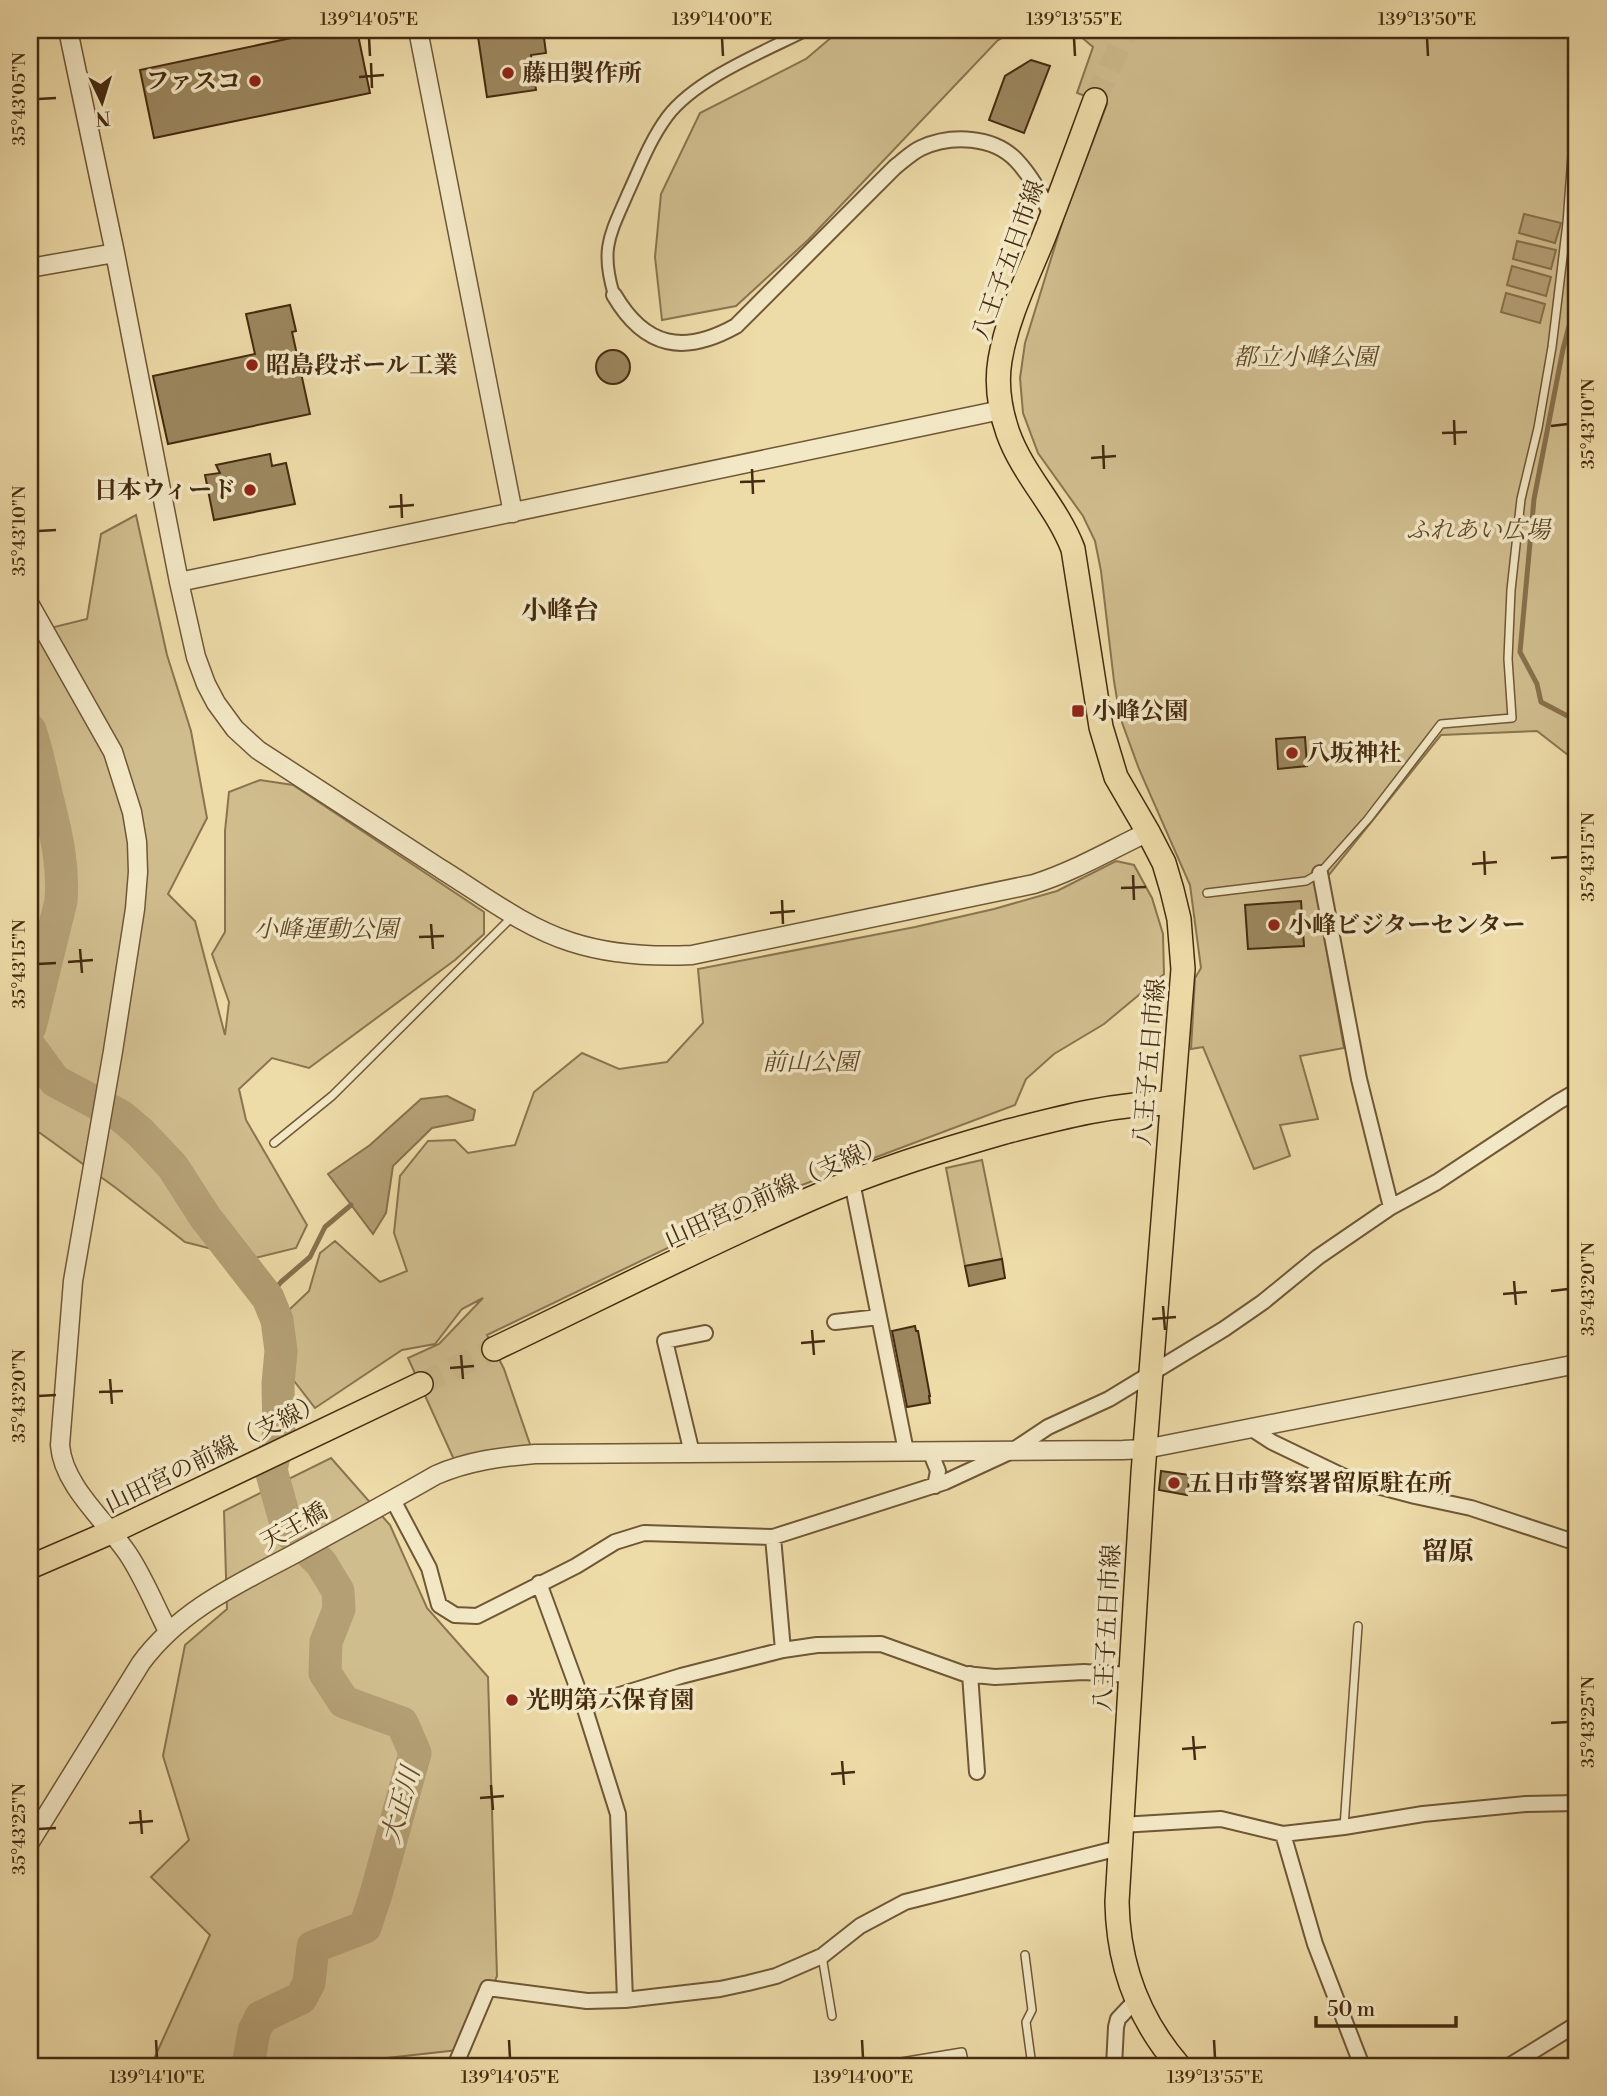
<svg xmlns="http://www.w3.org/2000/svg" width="1607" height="2096" font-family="'Libre Bodoni','Noto Serif JP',serif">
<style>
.green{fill:#d0bd8e;stroke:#8a744f;stroke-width:2}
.water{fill:#b49f74;stroke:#88714c;stroke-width:2}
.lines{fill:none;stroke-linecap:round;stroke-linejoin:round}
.stream{stroke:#88714c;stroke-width:5}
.river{stroke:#b49f74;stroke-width:33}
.building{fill:#9c875f;stroke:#452b10;stroke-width:2}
.primary-tunnel{stroke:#cbb88a;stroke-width:23;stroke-dasharray:23 11;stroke-linecap:butt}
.service-casing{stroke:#6f5736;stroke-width:10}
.pedestrian-casing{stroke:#6f5736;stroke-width:14}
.minor-casing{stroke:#6f5736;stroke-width:18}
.tertiary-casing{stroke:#6f5736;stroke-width:21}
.primary-casing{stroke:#452b10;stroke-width:26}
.service{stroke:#f3e8c6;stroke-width:7}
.pedestrian{stroke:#f3e8c6;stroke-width:10}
.minor{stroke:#f3e8c6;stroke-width:14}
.tertiary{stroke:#f3e8c6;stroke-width:18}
.primary{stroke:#eddba8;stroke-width:23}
.ticks{fill:none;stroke:#452b10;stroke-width:2.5}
.poi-dot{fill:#8f2418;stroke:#f3e8c6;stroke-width:2.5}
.labels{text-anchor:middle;stroke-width:7;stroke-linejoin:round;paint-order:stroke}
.poi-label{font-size:24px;font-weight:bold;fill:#452b10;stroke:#f3e8c6;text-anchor:start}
.street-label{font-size:24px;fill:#452b10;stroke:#f3e8c6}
.park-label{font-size:24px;font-style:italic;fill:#614829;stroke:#f3e8c6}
.neighbourhood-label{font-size:26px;font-weight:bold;fill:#452b10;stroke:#f3e8c6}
.water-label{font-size:26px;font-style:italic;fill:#614829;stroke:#f3e8c6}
.neatline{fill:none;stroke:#452b10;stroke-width:2.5}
.ticks-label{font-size:18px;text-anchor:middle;fill:#452b10}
</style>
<rect width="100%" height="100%" fill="#eddba8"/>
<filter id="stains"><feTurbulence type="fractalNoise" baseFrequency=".00286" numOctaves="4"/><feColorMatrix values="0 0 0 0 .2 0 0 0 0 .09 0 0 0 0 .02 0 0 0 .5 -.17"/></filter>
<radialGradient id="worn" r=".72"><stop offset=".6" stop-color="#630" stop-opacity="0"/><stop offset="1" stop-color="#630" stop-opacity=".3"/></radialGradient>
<path class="green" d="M840,30H1015L997,41L808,240L736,306L662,320L655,257L661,194L700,113L806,59Z
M1073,30H1577V762L1537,731L1441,735L1316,891L1344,1048L1300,1056L1318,1119L1280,1125L1290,1156L1254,1169L1203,1047L1191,1049L1195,978L1201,968L1190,885L1139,769L1120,717L1114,681L1101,571L1095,541L1083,516L1038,453L1023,413L1020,378L1025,343L1063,220L1107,104L1077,93L1093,47Z
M136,515L167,655L191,731L207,818L168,894L195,921L225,1035L229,1002L212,954L225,932V831L229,792L260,780L293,785L484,912V934L455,960L309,1068L272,1058L239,1089L246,1120L307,1225L296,1248L251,1259L185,1242L116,1188L40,1133H30V633L87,619L101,534Z
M1116,861L1134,865L1152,898L1163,934L1164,974L1104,1024L1054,1054L1026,1079L1015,1105L786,1191L487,1335L504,1369L532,1450L456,1464L408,1358L439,1344L483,1298L462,1309L435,1344L402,1350L315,1408L291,1377L288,1311L309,1291L320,1253L335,1241L380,1282L407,1271L394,1233L400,1176L428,1141L455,1140L468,1153L515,1145L534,1092L582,1053L619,1069L667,1062L703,1023L698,969L915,927L994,909L1057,891Z
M982,1160L1002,1259L965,1266L946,1168Z
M331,1458L390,1525L427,1608L488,1677L497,1976L467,2049L351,2062L349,2066H142L154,2059L210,1935L151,1877L189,1840L163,1756L185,1645L227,1609L224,1511Z"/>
<path class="water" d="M1524,214L1561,223L1555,243L1519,233Z
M1517,241L1556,250L1551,269L1513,259Z
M1512,266L1551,277L1546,296L1507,285Z
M1506,293L1545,304L1540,323L1501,312Z
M447,1096L475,1110L473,1120L432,1128L393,1166L386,1213L373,1234L328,1174L370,1145L421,1099Z"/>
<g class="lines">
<path class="stream" d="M1577,296L1563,349L1534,499L1520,652L1537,684L1541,702L1577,721
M268,1298L281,1282L310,1257L325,1227L351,1205"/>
<path class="river" d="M30,730C37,751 41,772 46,793C55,830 64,862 61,901L30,1027
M30,1047L55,1081L121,1116L141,1133L173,1167L205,1217L268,1298L277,1320L281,1351L278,1384L279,1432L271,1470L288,1531L321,1563L338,1591L339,1609L326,1642L325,1673L344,1702L402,1723L415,1753L376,1894L365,1927L313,1947L309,1983L301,1998L261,2017L254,2031L248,2066"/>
</g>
<path class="building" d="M329,30H357L370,93L154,138L140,70Z
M477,30H543L546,53L531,55L536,90L487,97Z
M1031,60L1050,66L1024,133L989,120L1005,76Z
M290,305L296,331L292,332L310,414L168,444L153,376L255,354L246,314Z
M596 367a17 17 0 1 1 34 0a17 17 0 1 1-34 0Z
M270,454L272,466L286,463L295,504L214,520L205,475L220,473L216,465Z
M1305,737L1307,766L1278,769L1276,739Z
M1301,901L1304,946L1248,949L1245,905Z
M1002,1259L1005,1278L969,1286L965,1266Z
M915,1326L916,1331H918L930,1396H929L930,1403L907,1407L892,1331Z
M1161,1471L1190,1475L1187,1495L1159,1490Z"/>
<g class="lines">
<path class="primary-tunnel" d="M1095,100L1127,30
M421,1384L494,1349"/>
<g class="service-casing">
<path id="service" d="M1207,893L1306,881L1320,873L1368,819L1441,724L1512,718L1508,659L1511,590L1521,499L1538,428L1552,347L1567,223L1577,89
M274,1143L332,1096L512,917
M1344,1827L1358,1626
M1025,1955L1032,2010L1026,2022L1032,2066
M822,1956L832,2016
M883,2065L962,2052L965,2066"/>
</g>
<g class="pedestrian-casing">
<path id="pedestrian" d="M614,295C600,248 610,235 628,193C640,167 650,140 667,117C695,79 765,51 807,30"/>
</g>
<g class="minor-casing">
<path id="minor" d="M614,295C645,348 684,355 736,326L895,167C903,161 912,152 921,148C951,134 994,136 1017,161C1032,177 1042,197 1052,216
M1320,873L1359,1079L1391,1207
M852,1182L906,1451
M835,1322L879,1317
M1252,1429L1272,1442L1347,1478L1415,1496L1471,1508L1577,1543
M930,1451L938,1471L935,1486
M692,1453L665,1341L705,1333
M393,1500L429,1568L439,1605L455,1615L477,1616L576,1566L615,1542L644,1533L773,1537L945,1482L1012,1451L1048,1427L1109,1399L1224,1329L1263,1302L1318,1257L1391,1207L1437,1182L1558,1102L1577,1091
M773,1537L783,1650
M539,1583L584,1706L618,1814L625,2000
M970,1674L977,1772
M584,1706L681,1676L783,1650L817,1645L881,1644L965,1674L995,1677L1084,1672L1130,1675
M1121,1825L1221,1819L1283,1834L1344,1827L1423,1814L1526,1804L1577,1803
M1283,1834L1315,1944L1362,2066
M455,2066L488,1988L587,2001L625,2000L720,1989L748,1983L776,1976L822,1956L860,1926L905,1902L1119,1848
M1114,2066L1116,2027L1118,2019L1136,2000
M1509,2066L1577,2024"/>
</g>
<g class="tertiary-casing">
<path id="tertiary" d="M68,30L115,253L179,582L196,657L206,684L216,703L235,729L258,750C319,789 380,829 441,869C483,895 524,927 571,942C611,955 651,957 692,955L1034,884C1075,871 1110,850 1148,832
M418,30L513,513
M30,268L115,253
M179,582L1001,410
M30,605L113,752L132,812L137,842L138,872L135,909L113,1051L73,1281L60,1445C63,1486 106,1521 128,1554C144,1578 155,1606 168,1631
M30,1842L141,1663C181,1609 238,1584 296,1553C343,1527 389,1502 436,1475C468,1461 500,1457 535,1454L1123,1450L1145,1449L1577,1364"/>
</g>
<g class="primary-casing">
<path id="primary" d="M1095,100C1078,146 1061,193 1043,239C1027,278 1007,318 1000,360C996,384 1000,410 1008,433C1023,475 1057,507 1073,549L1101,727L1116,777L1148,832L1164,863L1172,890L1179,919L1183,969L1143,1473L1117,1902C1118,1964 1138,2019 1179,2066
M494,1349C599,1299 703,1246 810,1199C873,1171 939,1151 1005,1132C1059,1118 1115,1103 1171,1103
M30,1567L111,1532L421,1384"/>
</g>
<use href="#service" class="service"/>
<use href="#pedestrian" class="pedestrian"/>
<use href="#minor" class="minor"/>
<use href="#tertiary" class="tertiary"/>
<use href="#primary" class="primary"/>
</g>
<path class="ticks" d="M369,38L370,56M722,38L723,56M1074,38L1075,56M1427,38L1428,56M371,63L372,88M359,77L384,75M38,99L56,98M1454,420L1455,445M1551,426L1568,424M1442,433L1467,432M1103,445L1104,469M1091,458L1116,456M752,469L753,494M740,482L765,481M401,494L402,518M389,507L414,505M38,531L56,530M1484,851L1485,875M1551,858L1568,857M1472,864L1497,862M1133,875L1134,900M1121,888L1146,887M782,900L783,924M770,913L795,911M431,924L433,949M419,937L444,936M80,949L82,973M68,962L93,960M38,964L56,963M1514,1281L1516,1305M1551,1291L1568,1289M1503,1294L1527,1292M1163,1306L1165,1330M1152,1319L1176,1317M812,1330L814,1355M801,1343L825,1341M461,1355L463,1379M450,1368L474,1366M110,1379L112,1404M99,1392L123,1391M38,1396L56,1395M1551,1723L1568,1722M1193,1736L1195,1760M1182,1749L1206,1747M842,1761L844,1785M831,1774L855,1772M491,1785L493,1810M480,1798L504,1796M140,1810L142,1834M129,1823L153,1821M38,1829L56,1828M156,2040L157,2058M509,2040L510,2058M862,2040L863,2058M1214,2040L1215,2058"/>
<g class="poi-dot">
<circle cx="508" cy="73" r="7"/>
<circle cx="255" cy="81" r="7"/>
<circle cx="252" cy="365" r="7"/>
<circle cx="250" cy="490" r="7"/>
<rect x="1071" y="704" width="14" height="14" rx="3.5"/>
<circle cx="1292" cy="753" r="7"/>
<circle cx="1274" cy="925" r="7"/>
<circle cx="1174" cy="1483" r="7"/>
<circle cx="512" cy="1700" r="7"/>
</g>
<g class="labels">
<g class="poi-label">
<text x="522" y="81">藤田製作所</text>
<text x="241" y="89" text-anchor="end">ファスコ</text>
<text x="266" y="373">昭島段ボール工業</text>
<text x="236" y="498" text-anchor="end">日本ウィード</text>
<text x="1092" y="719">小峰公園</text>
<text x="1306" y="761">八坂神社</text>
<text x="1288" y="933">小峰ビジターセンター</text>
<text x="1188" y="1491">五日市警察署留原駐在所</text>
<text x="526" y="1708">光明第六保育園</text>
</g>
<g class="street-label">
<text transform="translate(1008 260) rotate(-70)" y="8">八王子五日市線</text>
<text transform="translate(1149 1062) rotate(-85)" y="8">八王子五日市線</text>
<text transform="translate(775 1191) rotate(-24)" y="8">山田宮の前線（支線）</text>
<text transform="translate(214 1453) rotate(-26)" y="8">山田宮の前線（支線）</text>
<text transform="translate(294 1526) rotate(-29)" y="8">天王橋</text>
<text transform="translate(1107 1628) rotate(-87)" y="8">八王子五日市線</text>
</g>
<g class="park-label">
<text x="1305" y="365">都立小峰公園</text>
<text x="1478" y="538">ふれあい広場</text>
<text x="326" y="937">小峰運動公園</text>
<text x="810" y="1070">前山公園</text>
</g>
<g class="neighbourhood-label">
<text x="560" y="619">小峰台</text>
<text x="1448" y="1560">留原</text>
</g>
<g class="water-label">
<text transform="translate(400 1805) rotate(-74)" y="9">大正川</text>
</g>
</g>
<rect width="1607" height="2096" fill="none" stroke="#eddba8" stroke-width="77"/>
<g transform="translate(102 102) rotate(176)" stroke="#f3e8c6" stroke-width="5" paint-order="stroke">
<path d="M0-5L12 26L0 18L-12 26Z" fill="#452b10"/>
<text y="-10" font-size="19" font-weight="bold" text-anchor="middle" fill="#452b10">N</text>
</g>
<path d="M1316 2016v10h140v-10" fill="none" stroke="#452b10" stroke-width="3.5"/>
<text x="1327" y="2016" font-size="21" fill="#452b10" stroke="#f3e8c6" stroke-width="5" paint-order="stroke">50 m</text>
<rect x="38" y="38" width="1530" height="2020" class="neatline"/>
<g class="ticks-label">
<text x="369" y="25">139°14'05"E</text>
<text x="722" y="25">139°14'00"E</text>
<text x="1074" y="25">139°13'55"E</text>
<text x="1427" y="25">139°13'50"E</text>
<text transform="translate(19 99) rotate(-90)" y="6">35°43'05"N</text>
<text transform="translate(1588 424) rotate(-90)" y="6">35°43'10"N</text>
<text transform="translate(19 531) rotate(-90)" y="6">35°43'10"N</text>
<text transform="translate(1588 857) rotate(-90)" y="6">35°43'15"N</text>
<text transform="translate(19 964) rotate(-90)" y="6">35°43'15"N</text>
<text transform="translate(1588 1289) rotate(-90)" y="6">35°43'20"N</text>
<text transform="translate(19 1396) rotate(-90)" y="6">35°43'20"N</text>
<text transform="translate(1588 1722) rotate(-90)" y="6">35°43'25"N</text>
<text transform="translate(19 1829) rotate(-90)" y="6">35°43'25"N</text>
<text x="157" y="2083">139°14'10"E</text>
<text x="510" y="2083">139°14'05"E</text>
<text x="863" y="2083">139°14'00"E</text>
<text x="1215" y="2083">139°13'55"E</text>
</g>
<rect width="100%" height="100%" filter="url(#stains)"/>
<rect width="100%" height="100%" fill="url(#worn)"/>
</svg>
